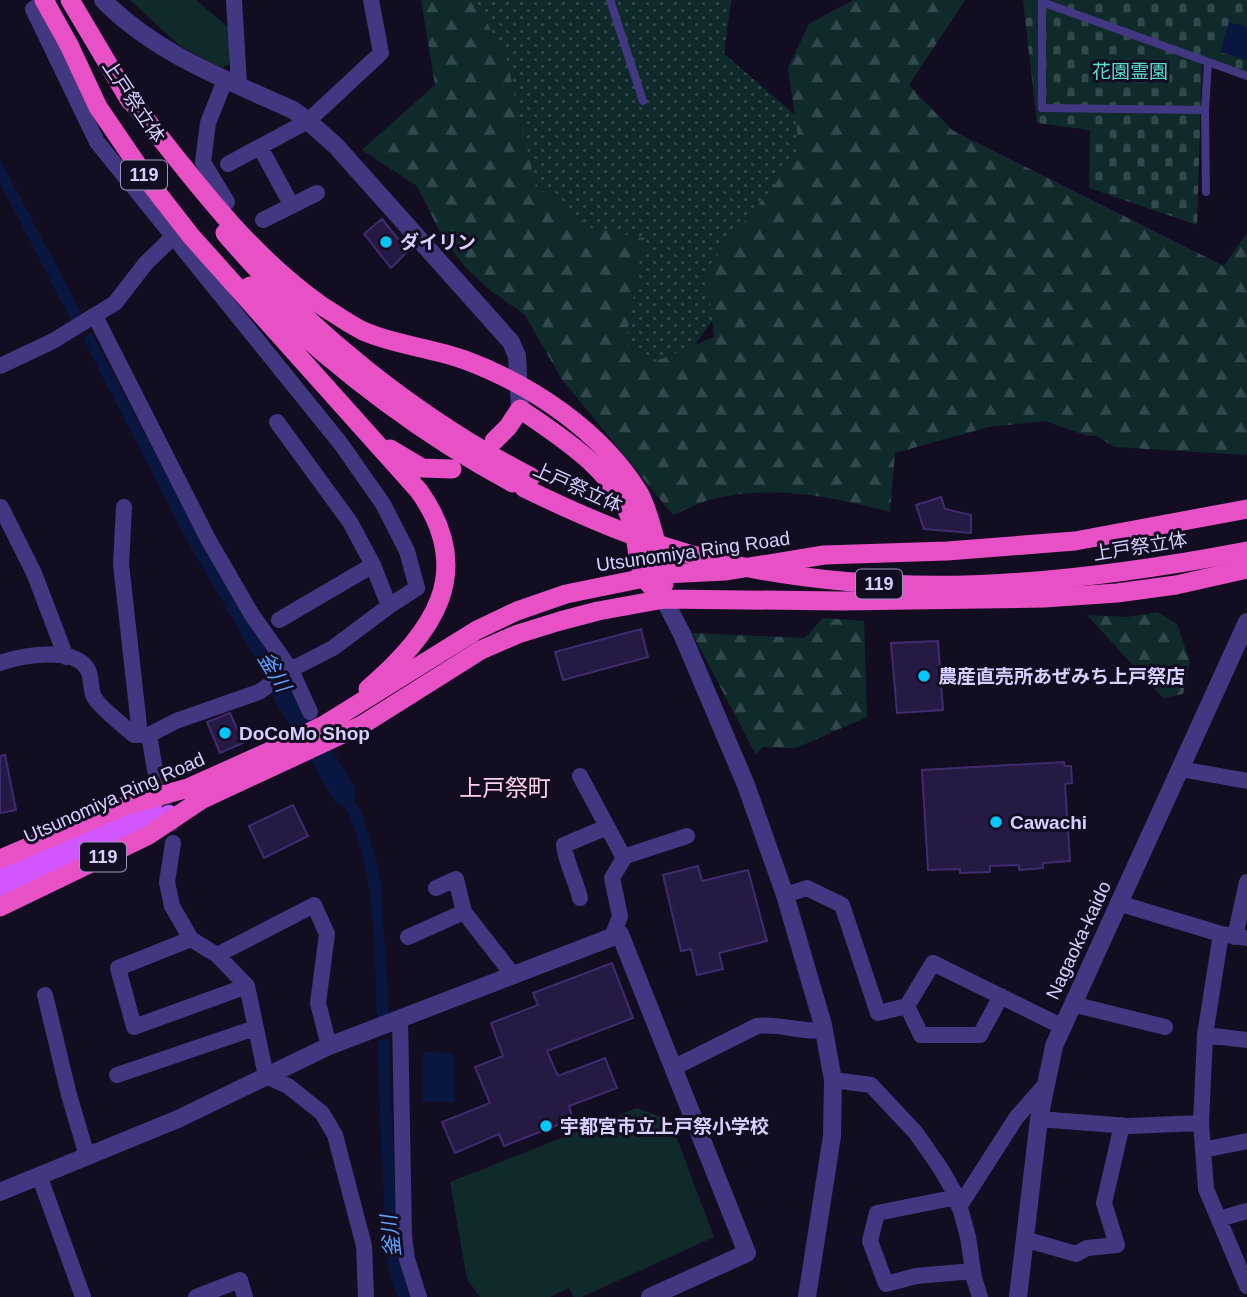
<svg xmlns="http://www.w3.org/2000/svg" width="1247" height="1297" font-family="Arial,'Noto Sans JP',sans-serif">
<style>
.grass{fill:url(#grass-dots)}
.forest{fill:url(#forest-firs)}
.cemetery{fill:url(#cemetery-stones)}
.park{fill:#102a2c}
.water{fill:#091740}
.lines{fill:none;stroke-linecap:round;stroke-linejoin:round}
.river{stroke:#091740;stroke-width:24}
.building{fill:#261943;stroke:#402b70;stroke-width:2}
.minor-tunnel{stroke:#312a43;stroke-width:16;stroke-dasharray:16 8;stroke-linecap:butt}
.service{stroke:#423882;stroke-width:8}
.minor{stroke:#423882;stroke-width:16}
.tertiary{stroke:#423882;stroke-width:18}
.primary{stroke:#d156ff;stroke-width:18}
.trunk{stroke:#e850c6;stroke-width:19}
.trunk-bridge{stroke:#e850c6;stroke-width:19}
.poi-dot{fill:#00c6fa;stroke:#130d22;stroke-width:2.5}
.labels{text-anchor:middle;stroke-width:6;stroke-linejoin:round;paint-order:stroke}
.shield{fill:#130d22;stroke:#9e95bd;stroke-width:2}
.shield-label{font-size:18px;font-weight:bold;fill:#d9cfff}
.park-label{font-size:19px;fill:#59e0cd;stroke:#130d22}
.street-label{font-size:19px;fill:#d9cfff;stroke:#130d22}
.poi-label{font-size:19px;font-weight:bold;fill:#d9cfff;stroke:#130d22;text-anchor:start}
.water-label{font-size:21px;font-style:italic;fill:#5da3ff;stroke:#130d22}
.quarter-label{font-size:23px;fill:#ffd1e9;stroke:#130d22}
</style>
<defs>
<pattern id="grass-dots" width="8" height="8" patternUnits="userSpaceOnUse" patternTransform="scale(1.75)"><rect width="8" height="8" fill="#102a2c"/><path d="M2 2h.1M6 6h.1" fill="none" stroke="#32484c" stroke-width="1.8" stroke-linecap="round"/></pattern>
<pattern id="forest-firs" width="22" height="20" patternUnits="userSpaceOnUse" patternTransform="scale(1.75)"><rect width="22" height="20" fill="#102a2c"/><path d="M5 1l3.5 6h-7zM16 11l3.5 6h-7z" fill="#32484c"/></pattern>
<pattern id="cemetery-stones" width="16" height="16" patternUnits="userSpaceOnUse" patternTransform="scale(1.75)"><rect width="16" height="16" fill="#102a2c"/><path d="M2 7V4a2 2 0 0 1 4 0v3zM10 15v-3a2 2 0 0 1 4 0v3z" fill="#32484c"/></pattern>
</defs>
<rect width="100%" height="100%" fill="#130d22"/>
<path class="grass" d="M446,0H731L724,54L829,144L759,255L657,398L574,327Z"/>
<path class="forest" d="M421,0H474L506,57L536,187L591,228L644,238L625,344L649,364L714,337L706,269L800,153L788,68L809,24L853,0H965L909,85L952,130L1224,266L1247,233V455L1115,447L1096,436H1088L1045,421L989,427L895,453L890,512C832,497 772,484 713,499C699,502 686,510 673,515L561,378L525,315L490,290L465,267L444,240L417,186L362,150L435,85Z
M1157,612L1177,624L1190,662L1183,694L1163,698L1087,615L1127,617Z
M823,618L864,621L867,717L796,748L762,747L756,755L692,633L805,638Z"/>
<path class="cemetery" d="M1023,0H1247V75L1202,62L1197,225L1089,188L1090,130L1037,123Z"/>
<path class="park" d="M130,0H196L229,28V64L221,69L179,45Z
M637,1108L670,1120L714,1237L582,1297H574L569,1288L550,1297H480L467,1279L450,1182Z"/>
<path class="water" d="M1229,22L1247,27V60L1220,52Z
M0,159L84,318L73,324L0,183Z
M92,333L202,543L280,672L268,680L185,537L83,338Z
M286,682L306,716L292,723L274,690Z
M333,761L362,814L376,859L381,884L389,1016L377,1020C375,957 376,888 354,828C346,806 334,786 321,766Z
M389,1038L396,1234L399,1259L411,1297H398L390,1277L386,1246L377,1041Z
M423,1052L454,1053L455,1102H423Z"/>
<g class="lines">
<path class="river" d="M284,692L344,793"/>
</g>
<path class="building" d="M382,219L408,251L391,268L364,234Z
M941,497L945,509L971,515V533L924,529L916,505Z
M641,629L648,657L563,680L555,652Z
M938,641L943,710L897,713L891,643Z
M230,713L243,743L220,753L207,722Z
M5,755L16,810L0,813V756Z
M1064,762L1065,766H1071L1072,783L1065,784L1070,861L1043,863V868L1019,870V865L990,866V872L960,873V869L928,870L922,770Z
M293,805L308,836L264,858L249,826Z
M698,866L702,881L748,870L767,941L719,953L723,969L697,975L691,949L681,951L663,875Z
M612,963L633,1018L547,1051L558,1076L605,1058L617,1088L569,1106L573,1119L504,1146L499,1134L455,1153L442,1122L490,1103L475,1067L503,1056L491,1023L538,1005L533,993Z"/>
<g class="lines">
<path class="minor-tunnel" d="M155,770L173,843"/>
<path class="service" d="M610,0L643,101
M1042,0V108L1205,110
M1042,2L1247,76
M1206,192L1205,110L1208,62"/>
<path class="minor" d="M48,0L33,9L97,142L341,444L383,504L407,551L417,588L389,606
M234,0L239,85
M225,80L208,123L203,162L227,202
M260,147L292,206
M228,164L308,121L381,53L371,0
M263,220L317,193
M95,316L208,539L252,615L291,670L310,712
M0,366L53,341L115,303L146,263L173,237
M1,507L34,573L66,657
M124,507L121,564L140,735
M279,620L373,565
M0,663C20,656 75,645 88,670C92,678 90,689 94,697C100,708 124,726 134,735H149L155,770
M149,735L176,721L259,692L294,668L333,648L389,606L373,565L350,522L277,422
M1180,769L1247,781
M580,776L624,858L612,878L620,916L612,937
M173,843L167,882L172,906L191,939L217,955L247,986L266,1076L288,1086L322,1113L335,1135L364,1246L366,1297
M623,857L687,836
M436,888L456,879L464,912L513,975
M785,895L807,888L842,905L878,1013L907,1006L933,963L1061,1026
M580,898C576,880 566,864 564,845L607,827
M1118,903L1221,934L1247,938
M1221,934L1205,1035L1201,1123L1206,1189L1247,1286
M408,937L464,912
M1235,937L1247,882
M191,939L118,968L134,1027L247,986
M217,955L314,905L327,934L318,1003L329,1046
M45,995L69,1095L87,1156
M1072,1004L1165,1027
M907,1006L921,1035H980L1001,996
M400,1018L404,1236L407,1259L419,1297
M1205,1035L1247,1040
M673,1068L757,1026C780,1023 801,1033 824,1030
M117,1075L255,1028
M833,1080L871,1085L916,1133L941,1169L957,1197L968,1237L974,1278L980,1297
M1039,1119L1128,1126L1201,1123
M1203,1150L1247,1141
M39,1175L83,1297
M957,1197L877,1213L870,1241L886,1284L916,1276L973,1271
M959,1207L1016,1118L1045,1085
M1219,1219L1247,1211
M1024,1239L1076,1254L1087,1248L1117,1245L1104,1203L1122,1125
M196,1297L240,1280L245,1297"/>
<path class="tertiary" d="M103,0C156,54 225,79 293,110L308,121L336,146L511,342L517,356L520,409
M664,599L682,634L746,785L785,895L823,1025L833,1080L832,1136L807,1297
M0,1192L178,1119L329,1046L620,934L747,1253L650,1297
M1018,1297L1039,1119L1054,1046L1247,622"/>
<path class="primary" d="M0,874L153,804
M0,891L169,814"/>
<path class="trunk" d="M70,0L130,101
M69,45L98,107L149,182L191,236L419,491C477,573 433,632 368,689
M125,93C185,168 242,250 322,306C335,314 349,324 363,331C395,345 432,348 465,360C532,385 601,431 639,493C647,508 652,527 656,543C660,557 664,570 664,584
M225,233C308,331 417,418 531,477
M250,286C329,363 415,431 513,483
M494,441L508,427L520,409C563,439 612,468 631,520C639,542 635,570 651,586
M390,449L422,468L452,469
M0,859L127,805L188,788L266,753L324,725L477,630L517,611L566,594L664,574L725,571L824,555L947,551L1075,541L1247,509
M0,907L147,836L201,800L362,725L481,650L518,634L560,621L598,611L664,599L841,601L1044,598L1117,593L1176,585L1247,569"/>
<path class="trunk-bridge" d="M44,0L69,45
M524,488C584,517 646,544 712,560C891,603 1069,585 1247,551"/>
</g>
<g class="poi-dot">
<circle cx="386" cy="242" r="7"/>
<circle cx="924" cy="676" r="7"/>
<circle cx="225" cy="733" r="7"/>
<circle cx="996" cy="822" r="7"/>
<circle cx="546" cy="1126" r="7"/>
</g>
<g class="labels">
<g class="shield">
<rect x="121" y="160.5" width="46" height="29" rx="5"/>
<rect x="856" y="569.5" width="46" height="29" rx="5"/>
<rect x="80" y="842.5" width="46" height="29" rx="5"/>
</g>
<g class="shield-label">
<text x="144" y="181">119</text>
<text x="879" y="590">119</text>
<text x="103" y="863">119</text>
</g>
<g class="park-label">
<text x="1130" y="78">花園霊園</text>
</g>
<g class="street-label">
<text transform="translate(134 101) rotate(56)" y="7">上戸祭立体</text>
<text transform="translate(578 487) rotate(24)" y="7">上戸祭立体</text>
<text transform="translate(1140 546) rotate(-9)" y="7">上戸祭立体</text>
<text transform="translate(693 551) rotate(-8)" y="7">Utsunomiya Ring Road</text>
<text transform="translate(114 797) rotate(-24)" y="7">Utsunomiya Ring Road</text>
<text transform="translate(1078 940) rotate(-65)" y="7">Nagaoka-kaido</text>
</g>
<g class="poi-label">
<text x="400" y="249">ダイリン</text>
<text x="938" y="683">農産直売所あぜみち上戸祭店</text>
<text x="239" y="740">DoCoMo Shop</text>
<text x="1010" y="829">Cawachi</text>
<text x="560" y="1133">宇都宮市立上戸祭小学校</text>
</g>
<g class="water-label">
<text transform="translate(274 672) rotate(59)" y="7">釜川</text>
<text transform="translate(391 1236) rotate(-96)" y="7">釜川</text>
</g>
<g class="quarter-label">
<text x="505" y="796">上戸祭町</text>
</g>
</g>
</svg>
